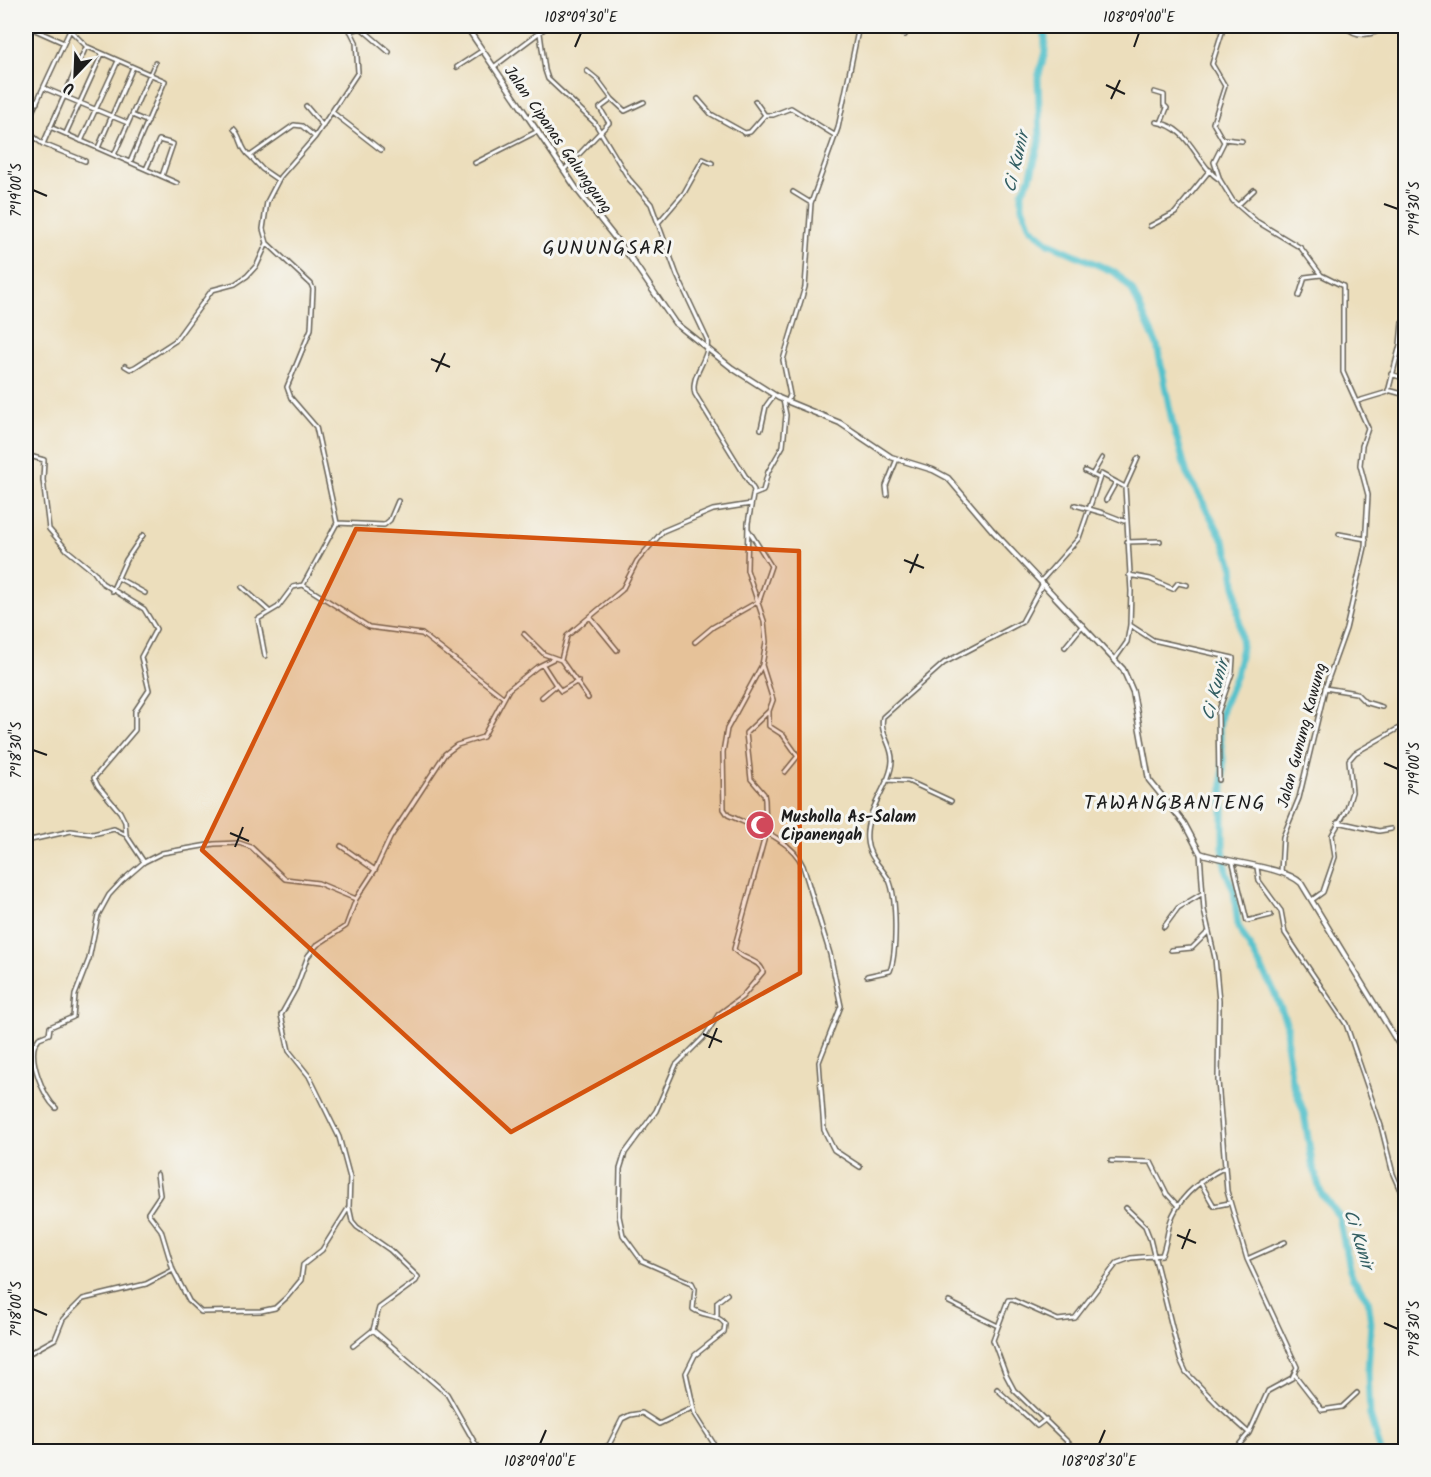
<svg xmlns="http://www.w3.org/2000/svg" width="1431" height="1477" font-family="Kalam,sans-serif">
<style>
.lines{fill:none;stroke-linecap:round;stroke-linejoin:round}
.river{stroke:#54c1cb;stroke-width:7}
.minor-casing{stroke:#656054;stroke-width:6}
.tertiary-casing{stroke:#656054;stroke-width:7}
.minor{stroke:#fff;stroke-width:3}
.tertiary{stroke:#fff;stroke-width:4}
.marked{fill:#d4530e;fill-opacity:0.2;stroke:#d4530e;stroke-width:4.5;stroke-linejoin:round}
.ticks{fill:none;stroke:#1c1c1c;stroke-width:2}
.labels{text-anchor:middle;stroke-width:6;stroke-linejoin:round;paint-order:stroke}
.street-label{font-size:16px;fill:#1c1c1c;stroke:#f6f6f2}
.poi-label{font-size:16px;font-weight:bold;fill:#1c1c1c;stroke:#f6f6f2;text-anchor:start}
.water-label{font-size:18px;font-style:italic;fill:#325e62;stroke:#f6f6f2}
.quarter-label{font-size:20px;letter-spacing:1.5px;fill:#1c1c1c;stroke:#f6f6f2}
.neatline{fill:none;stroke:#1c1c1c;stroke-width:2}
.ticks-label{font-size:15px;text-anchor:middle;fill:#1c1c1c}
</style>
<rect width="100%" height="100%" fill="#f6f6f2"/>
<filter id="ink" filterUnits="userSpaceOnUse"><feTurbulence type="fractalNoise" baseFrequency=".0167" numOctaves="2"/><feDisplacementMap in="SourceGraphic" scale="12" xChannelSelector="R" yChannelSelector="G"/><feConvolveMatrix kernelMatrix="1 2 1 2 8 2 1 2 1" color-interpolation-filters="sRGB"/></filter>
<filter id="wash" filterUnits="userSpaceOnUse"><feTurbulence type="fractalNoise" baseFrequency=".008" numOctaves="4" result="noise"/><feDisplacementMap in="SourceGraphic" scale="24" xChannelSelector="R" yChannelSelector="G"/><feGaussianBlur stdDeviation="1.35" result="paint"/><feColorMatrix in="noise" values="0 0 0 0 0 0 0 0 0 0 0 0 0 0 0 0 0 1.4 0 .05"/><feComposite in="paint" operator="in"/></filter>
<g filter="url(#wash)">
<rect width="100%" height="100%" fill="#ecdebc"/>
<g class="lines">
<path class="river" d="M1045,26V52L1038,78L1040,140L1030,178L1022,192V206L1030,227L1049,243L1116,273L1132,290L1157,345L1172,421L1187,474L1224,541L1233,566L1242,647L1236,675L1222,709L1219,729L1223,758V846L1226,872L1234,891L1238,926L1274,991L1287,1025V1049L1292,1080L1304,1113L1312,1163L1321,1193L1339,1216L1349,1268L1353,1279L1368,1299L1371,1323L1368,1371L1370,1415L1381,1452"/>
</g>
</g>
<g filter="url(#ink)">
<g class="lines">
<g class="minor-casing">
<path id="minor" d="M26,26L64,43
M408,26L410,27
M539,26L545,70L548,79L595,123L629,179L651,204L677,275L707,339C711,359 689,375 695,394L754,490L748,523L747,570L764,621L766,642L762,665L773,700L769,711L746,733L751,779L764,794L765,800L766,833L734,949C741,960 760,959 763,972L742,997L718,1015L705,1036L676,1065L656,1111L625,1153L620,1169L619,1216L623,1235L642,1261L692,1283L695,1289L693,1309C704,1317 717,1313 725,1324L724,1332L695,1355L686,1373L695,1414L719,1452
M880,26L905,35
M1224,26L1212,64L1225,86L1213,123L1224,142L1214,162L1220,180L1233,201L1256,221L1301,248L1321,275L1343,286V372L1368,428L1362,446L1360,465L1368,495L1365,547L1346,629L1326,685L1299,798L1283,837L1281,872
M1345,26C1357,39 1374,35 1386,26
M70,30L87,47
M350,31L361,28L389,52
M495,66L548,26
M457,67L483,50
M44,88L128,123
M1154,92L1164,95V105L1167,108L1161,123
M26,99L37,103
M612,99L625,111L644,102
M698,99L711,114L745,133L750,132L765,115H773L791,108L836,136
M755,101L765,115
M306,106L323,126
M332,112L381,150
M132,115L148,122
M1156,122C1191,127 1196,165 1220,180
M26,125L72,26
M50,127L177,183
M234,129C242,137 240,149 250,156L294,125L302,126L315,137
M26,131L43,144L85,161
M66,133L102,54
M1224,139L1242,141
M81,141L118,61
M43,144L85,49L88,47L165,81L130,162
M98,148L133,67
M114,155L155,63
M250,156L262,169L278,180
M475,163L538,131
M146,169L159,140L173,144L162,176
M564,170L609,123L600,108L612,99L598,80L587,71
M793,192L811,203
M1238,205L1254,190
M658,223L684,193L703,159L712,163
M1150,226L1175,213L1210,170
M1299,296L1305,277L1321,275
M125,366L130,369L135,367L175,341L212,290L235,284L247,276L257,265L267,243
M1391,374L1406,379
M1388,390L1406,395
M1358,401L1388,392L1400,345L1402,323L1406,320
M787,402L790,395L783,360L805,287L811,203L838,128L859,26
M761,429L766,406L774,395
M26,455L44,460L43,480L49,529L67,550L94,572L102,583L144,609L156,629L141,657L149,690L135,711V730L94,778L98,786L120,812L125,822L126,835L144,862
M1085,471L1099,478
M1092,475L1102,458
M753,495L763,491L768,472L783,446L786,415L783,400
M887,495L886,486L897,459
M1106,500L1116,482L1125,487
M1075,505L1103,513
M1106,514L1124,521
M337,523L384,525L390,520L398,501
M1339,534L1366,539
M1127,542L1160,541
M1129,575L1150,579L1173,589L1178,583L1187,585
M118,578L145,593
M1041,581L1079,538L1101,474L1116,482
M303,585L337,523L316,427L291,398L287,387L311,329L313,289L311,284L267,243L263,229L264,222L267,202L280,177L315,137L358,72L356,42L348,26
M242,587L269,611
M112,591L126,560L143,535
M590,617L617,650
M1130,625L1153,640L1233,658L1232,673L1218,713L1219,780
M524,634L544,654L555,658
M695,642L713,627L759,601L771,566L748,529
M1065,647L1083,625
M265,656L258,619L278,607L293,587L303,585L369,627L422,634L503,697
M1115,659L1127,642L1130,625L1131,591L1125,487L1138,458
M561,660L588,698
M762,665L727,729L723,752L724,809L728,815C753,827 791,838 803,866L830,954L841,1006L819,1062L824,1130L834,1150L860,1167
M556,685L561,691L578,681
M1325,688L1356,693L1365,702L1382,707
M542,697L556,685L543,665
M769,711V726L783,735L798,756L785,772
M886,780L908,781L951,801
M1338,822L1379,831L1391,829
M26,841L71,831L93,834L114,829L126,835
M341,846L375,870
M1200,853L1204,910L1215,958L1219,1001L1218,1081L1227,1191L1247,1259L1297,1367L1292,1378L1268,1391L1249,1433L1233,1452
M1233,863L1247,921L1271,915
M1257,867L1259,881L1281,911L1285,933L1346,1024L1381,1126L1393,1174L1406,1204
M1312,900L1323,892L1335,857L1332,835L1347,809L1352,792L1349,760L1355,753L1406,724
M1164,927L1178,908L1203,893
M1171,950L1192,948L1207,933
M867,976L890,971C897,953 897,897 889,880C881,866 868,857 867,840C864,811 891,785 892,761C893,745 879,734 883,717L944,663L1022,622L1043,583
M26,1041L35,1044L39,1038L49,1034L50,1027L73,1017L75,995L89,959L98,915L109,895L122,881L144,862L162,853L214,844L239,843L251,847L285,879L318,883L356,899L375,870L390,838L445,754L457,745L483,737L509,689L537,667L555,658L561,660L567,636L622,590L637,561L663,531L713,510L751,504
M35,1044C29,1060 43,1096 56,1108
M1111,1161L1151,1162L1167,1194L1178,1206
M157,1174L160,1195L148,1213L161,1230L173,1270
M1200,1182L1214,1206L1229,1203
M349,1207L352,1221L357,1227L390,1250L418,1277L416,1281L379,1308L373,1330L447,1394L480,1452
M1126,1208L1145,1226L1150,1239L1180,1359L1186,1372L1219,1406L1249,1433
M1247,1259L1285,1242
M949,1302L996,1325
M717,1316V1302L727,1294
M353,1346L373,1330
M26,1355L55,1339L63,1319L83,1299L146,1284L173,1270L189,1301L201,1312L261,1311L275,1308L287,1297L301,1280L303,1265L322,1250L349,1207L350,1178L339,1137L309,1076L289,1051L281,1015L296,988L308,956L317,945L346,926L356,899
M1295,1375L1322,1410L1342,1407L1357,1393
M997,1389C1011,1403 1024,1412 1037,1426L1046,1419
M595,1452L609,1445L622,1419L630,1415L642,1413L659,1424L692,1408
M1078,1452L1014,1390L1006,1375L993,1340L1008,1300H1013L1058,1320L1075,1318L1117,1263L1131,1258L1162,1255C1166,1245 1167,1234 1170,1223C1178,1196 1202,1179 1225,1167"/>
</g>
<g class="tertiary-casing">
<path id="tertiary" d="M466,26L578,191L630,257L675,323L732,368L779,398L840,423L891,457L933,470L948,478L992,530L1123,669L1133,692L1149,780L1184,823L1200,853C1227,863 1283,866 1301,883L1406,1056"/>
</g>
<use href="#minor" class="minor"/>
<use href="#tertiary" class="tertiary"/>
</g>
</g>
<path class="marked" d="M356,529L799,551L800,973L511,1132L202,850Z"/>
<path class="ticks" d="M575,47L581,33M1134,47L1139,33M1106,85L1125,94M1111,99L1120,80M33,190L47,196M1384,204L1398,209M431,359L450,367M436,372L445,353M904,560L924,568M910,573L918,554M33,750L47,755M1384,763L1398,769M230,833L249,841M235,847L243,827M703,1034L722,1042M709,1048L717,1028M1177,1235L1196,1243M1182,1249L1190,1229M33,1309L47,1315M1384,1323L1398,1329M540,1444L546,1430M1099,1444L1105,1430"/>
<defs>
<g id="mosque-disc" transform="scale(1.5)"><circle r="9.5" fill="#d1495b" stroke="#f6f6f2"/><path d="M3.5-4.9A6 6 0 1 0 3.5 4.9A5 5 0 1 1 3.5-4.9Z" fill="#fff"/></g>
</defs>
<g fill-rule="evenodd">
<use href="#mosque-disc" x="760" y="825"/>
</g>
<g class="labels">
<g class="street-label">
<text transform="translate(559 139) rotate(55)" y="6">Jalan Cipanas Galunggung</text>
<text transform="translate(1301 735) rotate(-75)" y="6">Jalan Gunung Kawung</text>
</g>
<g class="poi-label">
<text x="781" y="822">Musholla As-Salam<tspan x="781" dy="18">Cipanengah</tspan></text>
</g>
<g class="water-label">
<text transform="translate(1016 162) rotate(-77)" y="6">Ci Kunir</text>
<text transform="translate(1215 690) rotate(-75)" y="6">Ci Kunir</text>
<text transform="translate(1359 1239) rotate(72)" y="6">Ci Kunir</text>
</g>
<g class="quarter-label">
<text x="608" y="254">GUNUNGSARI</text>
<text x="1175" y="809">TAWANGBANTENG</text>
</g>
</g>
<rect width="1431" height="1477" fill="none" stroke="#f6f6f2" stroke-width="66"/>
<g transform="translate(75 75) rotate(203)" stroke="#f6f6f2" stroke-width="4.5" paint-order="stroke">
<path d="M0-4.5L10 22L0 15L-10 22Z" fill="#1c1c1c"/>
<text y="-9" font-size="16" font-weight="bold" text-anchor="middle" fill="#1c1c1c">U</text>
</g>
<rect x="33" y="33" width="1365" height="1411" class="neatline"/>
<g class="ticks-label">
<text x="581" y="22">108°09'30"E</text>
<text x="1139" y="22">108°09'00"E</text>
<text transform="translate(16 190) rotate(-90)" y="5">7°19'00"S</text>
<text transform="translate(1414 209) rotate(-90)" y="5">7°19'30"S</text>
<text transform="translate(16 750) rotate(-90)" y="5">7°18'30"S</text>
<text transform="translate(1414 769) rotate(-90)" y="5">7°19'00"S</text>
<text transform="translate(16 1309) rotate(-90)" y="5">7°18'00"S</text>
<text transform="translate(1414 1329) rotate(-90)" y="5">7°18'30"S</text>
<text x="540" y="1466">108°09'00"E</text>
<text x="1099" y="1466">108°08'30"E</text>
</g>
</svg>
